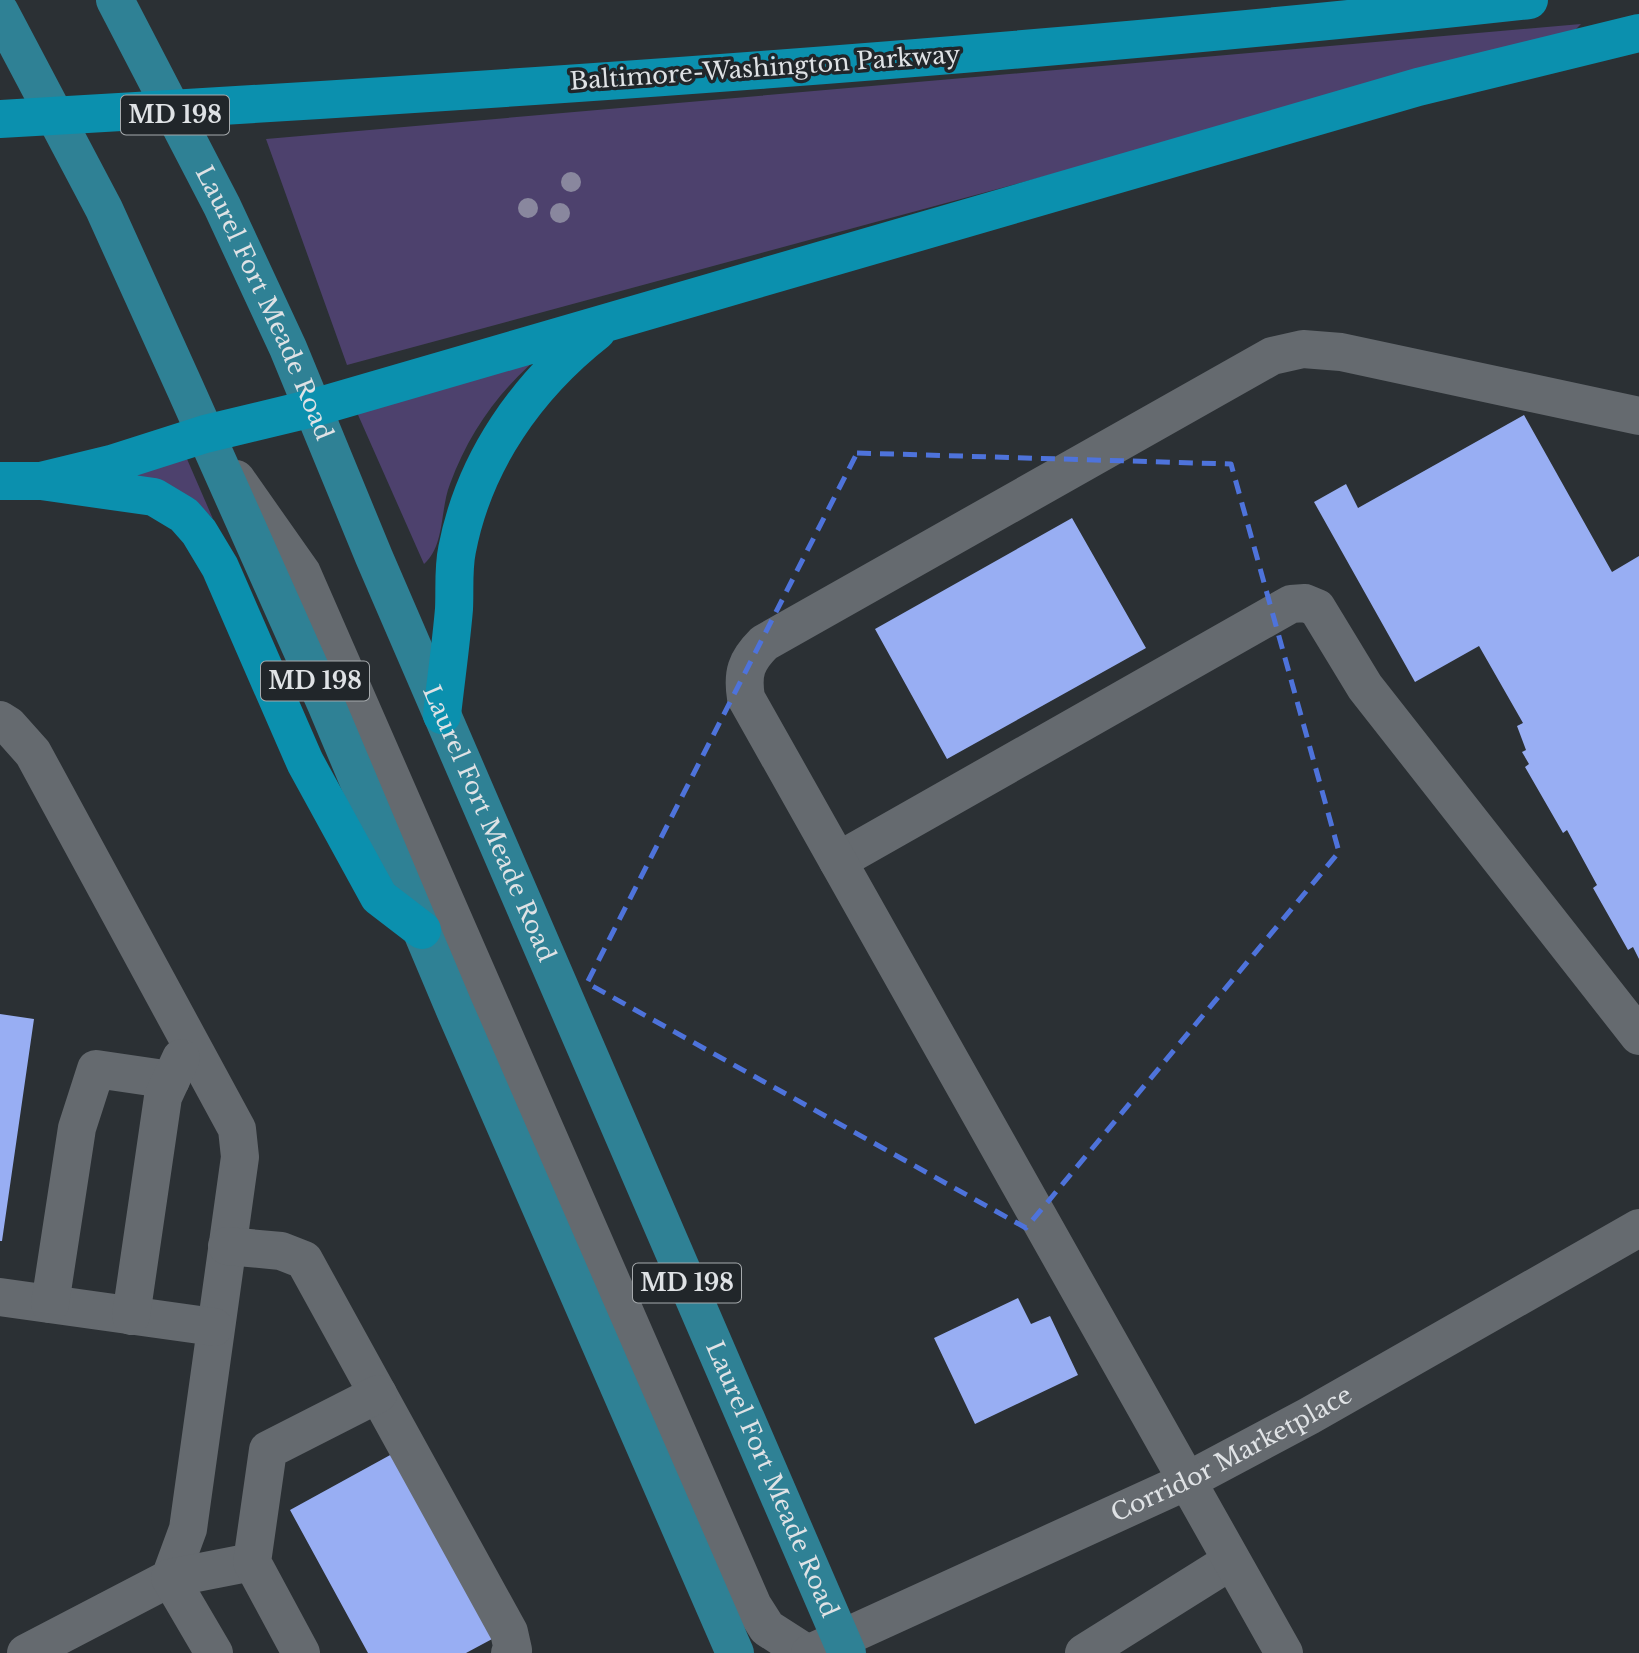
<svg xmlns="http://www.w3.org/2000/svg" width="1639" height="1653" font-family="'Libre Baskerville',serif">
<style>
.green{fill:#4d416d}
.building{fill:#98aef3}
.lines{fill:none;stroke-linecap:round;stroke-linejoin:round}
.minor{stroke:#656a6f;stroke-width:38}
.major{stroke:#2f8195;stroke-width:38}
.highway{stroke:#0b90ae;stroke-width:38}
.tree{fill:#89879e}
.marked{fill:none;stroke:#4e73db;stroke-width:5;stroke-dasharray:14 9;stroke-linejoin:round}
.labels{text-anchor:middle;stroke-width:7;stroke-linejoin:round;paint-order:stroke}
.shield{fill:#21262a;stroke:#a6aaad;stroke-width:2}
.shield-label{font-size:23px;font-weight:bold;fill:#dfe2e5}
.street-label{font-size:24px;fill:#dfe2e5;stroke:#21262a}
</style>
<rect width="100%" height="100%" fill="#2b3034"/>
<path class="green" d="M1581,24L1571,34L347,365L266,139Z
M551,347C504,384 471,427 450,484C440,509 445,546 424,564L355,408Z
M187,459L213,519L194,499L131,475Z"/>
<path class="building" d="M1524,415L1612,572L1639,556V959L1633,947L1628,950L1593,888L1597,885L1567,830L1563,833L1525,767L1529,764L1522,752L1526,750L1517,726L1523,723L1479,646L1415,682L1314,502L1346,484L1358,508Z
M1072,518L1146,648L947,759L875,629Z
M0,1014L34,1019L2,1241H0Z
M1018,1298L1031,1324L1050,1316L1078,1375L975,1424L934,1338Z
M392,1454L494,1638L466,1653H368L290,1510Z"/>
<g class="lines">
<g class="minor">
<path d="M236,479L302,573L753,1606L767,1628L806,1653"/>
<path d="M0,720L8,725L33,753L237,1129L240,1157L188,1529L170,1578L26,1653"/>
<path d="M838,861L1291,604L1305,603L1317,608L1365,687L1639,1036"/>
<path d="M227,1246L281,1251L304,1260L509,1632L513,1650L510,1653"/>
<path d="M0,1297L214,1327"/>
<path d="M50,1304L77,1128L96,1069L171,1080"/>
<path d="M131,1316L163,1097L181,1058"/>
<path d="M214,1653L170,1578L252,1562"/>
<path d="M301,1653L252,1562L268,1450L378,1394"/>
<path id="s1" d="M810,1653L1187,1481L1309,1416L1639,1228"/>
<path d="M1084,1653L1231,1561"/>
<path d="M1284,1653L746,698C742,673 746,661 764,643L1272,356L1303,349L1341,352L1639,416"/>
</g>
<g class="major">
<path id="s2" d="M115,0L222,206L288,348L374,557L847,1653"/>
<path d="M0,12L104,209L185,388L326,704L454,1008L735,1653"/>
</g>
<path class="highway" d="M0,119C510,90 1021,56 1529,0
M0,481H41L154,497L184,515L199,532L220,567L305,762L379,897L422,930
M41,481L111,464L205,434L313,408L1418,87L1639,33
M442,715C446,679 451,644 454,609C455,590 453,569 457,550C474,461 527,386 597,331"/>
</g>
<g class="tree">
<circle cx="571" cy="182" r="10"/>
<circle cx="528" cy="208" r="10"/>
<circle cx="560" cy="213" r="10"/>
</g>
<path class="marked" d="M857,453L1231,464L1339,852L1026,1228L587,983Z"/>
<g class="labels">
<g class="shield">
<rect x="121" y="95.5" width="108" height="39" rx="5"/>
<rect x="261" y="661.5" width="108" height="39" rx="5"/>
<rect x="633" y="1263.5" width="108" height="39" rx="5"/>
</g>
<g class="shield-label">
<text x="175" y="123">MD 198</text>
<text x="315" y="689">MD 198</text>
<text x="687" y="1291">MD 198</text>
</g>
<g class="street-label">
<text transform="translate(765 68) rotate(-4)" y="8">Baltimore-Washington Parkway</text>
<text dy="8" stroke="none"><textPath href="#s2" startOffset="338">Laurel Fort Meade Road</textPath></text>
<text dy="8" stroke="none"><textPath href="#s2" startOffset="905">Laurel Fort Meade Road</textPath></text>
<text dy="8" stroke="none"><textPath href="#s1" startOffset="466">Corridor Marketplace</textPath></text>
<text dy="8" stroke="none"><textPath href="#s2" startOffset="1619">Laurel Fort Meade Road</textPath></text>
</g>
</g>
</svg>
